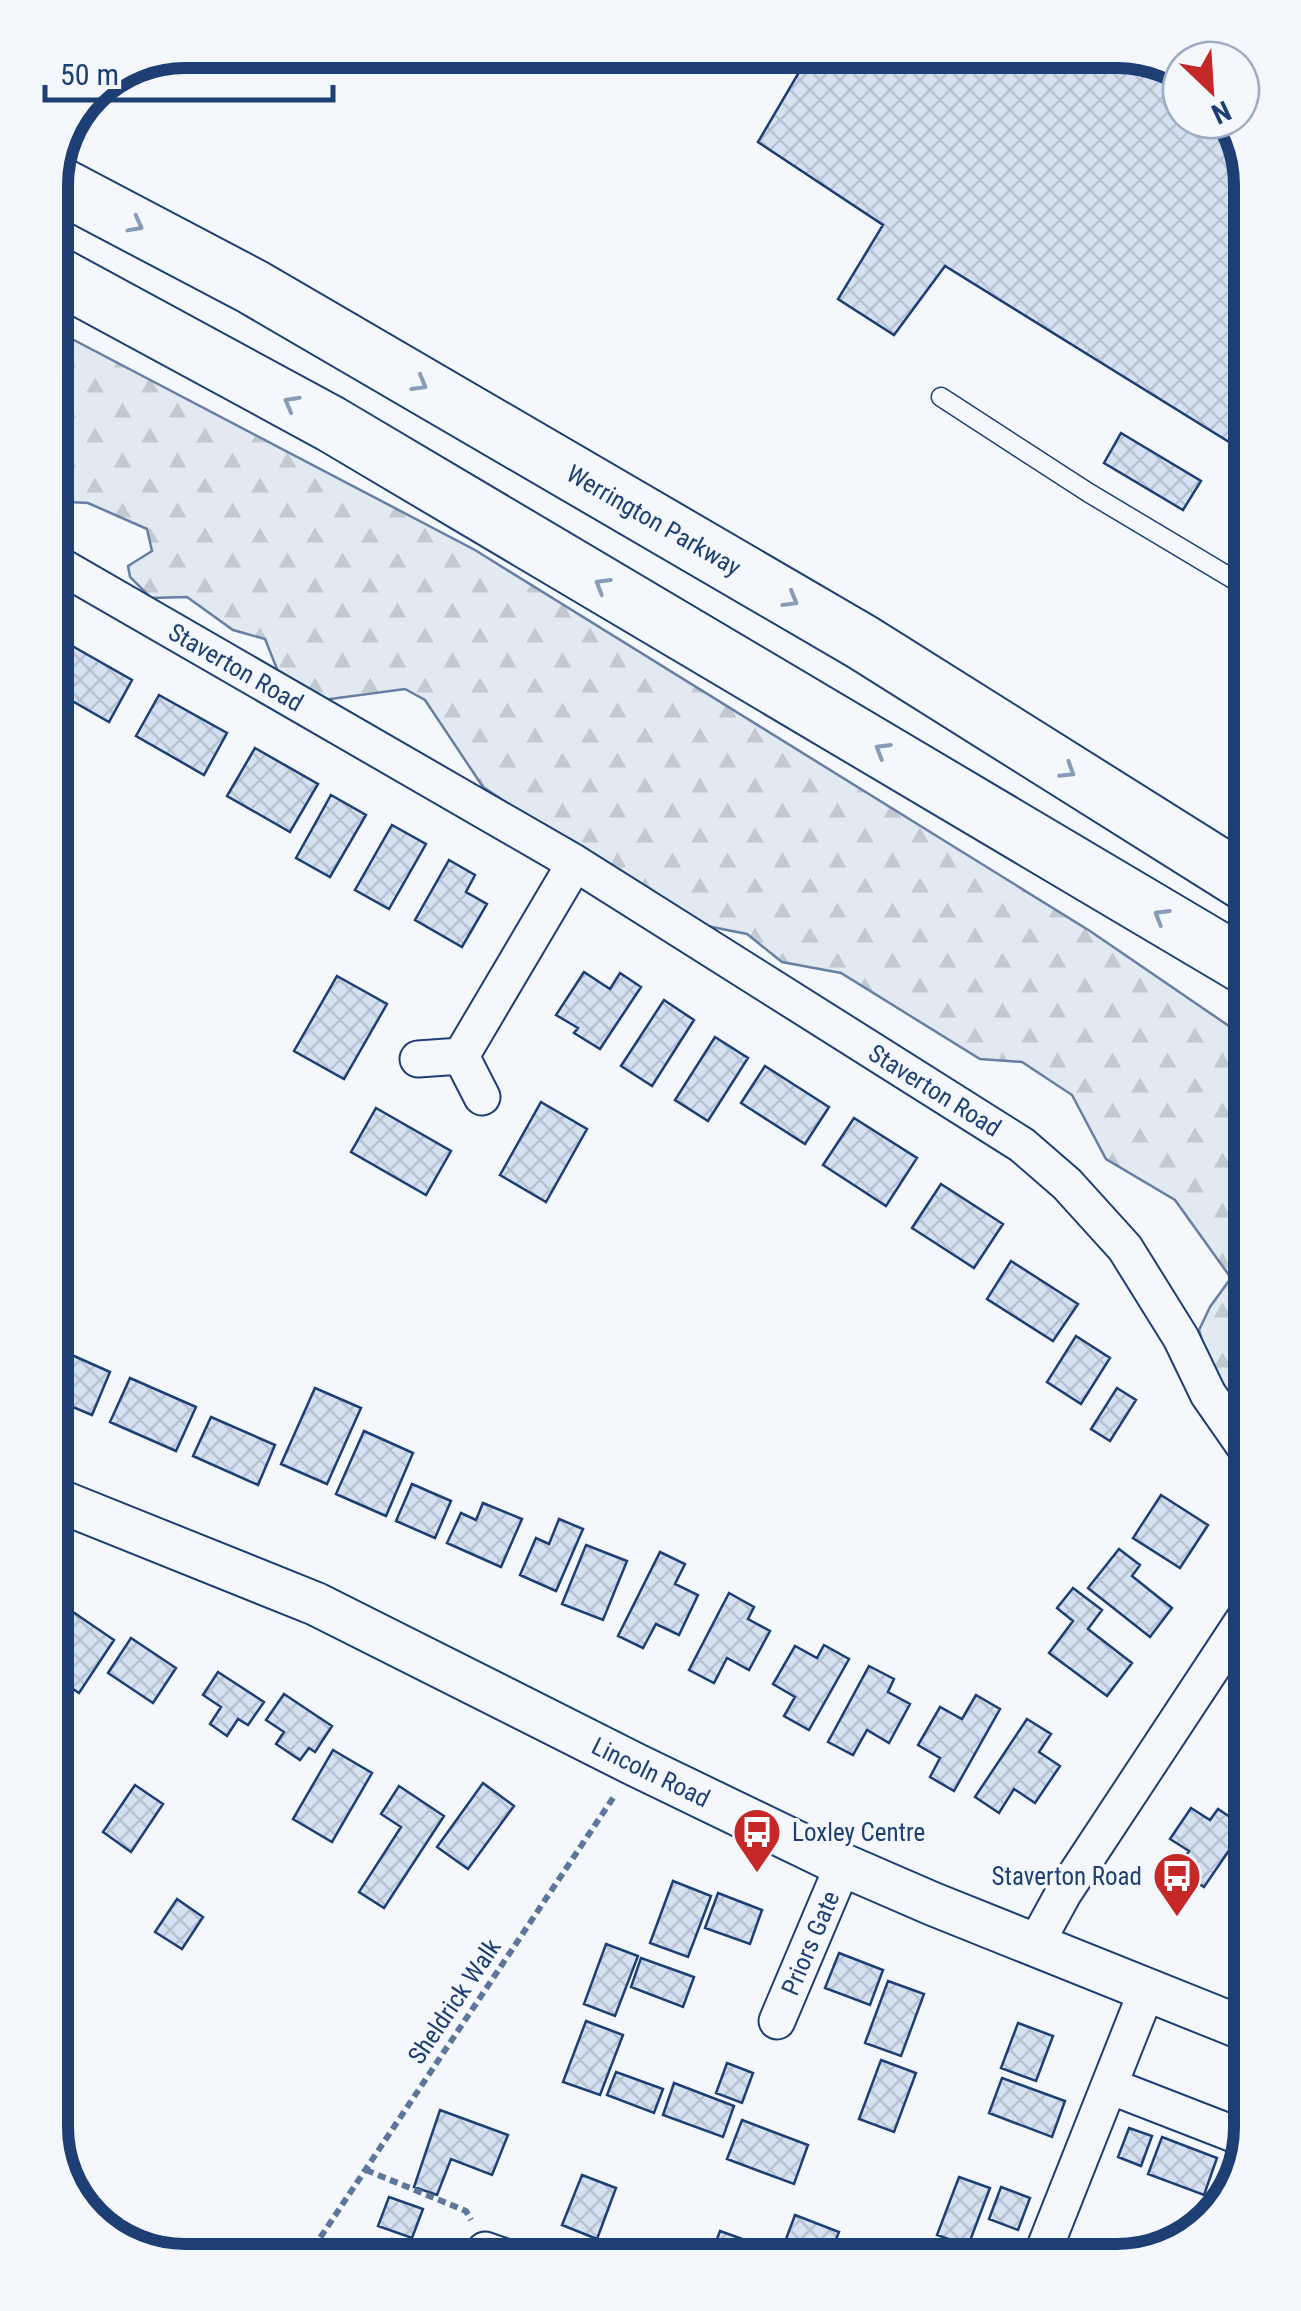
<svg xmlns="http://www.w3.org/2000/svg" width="1301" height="2311" font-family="'Roboto Condensed',sans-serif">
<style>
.forest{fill:url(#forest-firs);stroke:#687fa3;stroke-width:2.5}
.building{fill:url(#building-cross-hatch);stroke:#1d3f73;stroke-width:2.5}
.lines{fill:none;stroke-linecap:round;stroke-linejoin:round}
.service-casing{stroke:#1d3f73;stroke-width:21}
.minor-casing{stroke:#1d3f73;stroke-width:39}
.tertiary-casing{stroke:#1d3f73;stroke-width:46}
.trunk-casing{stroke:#1d3f73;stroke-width:59}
.path{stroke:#5e769c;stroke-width:6;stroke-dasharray:8 5;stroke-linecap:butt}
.service{stroke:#f4f7fb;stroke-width:18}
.minor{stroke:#f4f7fb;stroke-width:35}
.tertiary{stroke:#f4f7fb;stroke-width:42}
.trunk{stroke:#f4f7fb;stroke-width:55}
.fence{stroke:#1d3f73;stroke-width:2.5;stroke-dasharray:12 5;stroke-linecap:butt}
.oneway{stroke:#889bb7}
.labels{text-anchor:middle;stroke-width:8;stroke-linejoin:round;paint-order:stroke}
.street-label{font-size:25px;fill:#1d3f73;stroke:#f4f7fb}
.poi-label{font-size:25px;fill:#1d3f73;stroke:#f4f7fb;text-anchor:start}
.rim{fill:none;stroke:#1d3f73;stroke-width:12}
</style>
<defs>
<pattern id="forest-firs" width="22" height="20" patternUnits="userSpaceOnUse" patternTransform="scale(2.5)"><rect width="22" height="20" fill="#e3e9f0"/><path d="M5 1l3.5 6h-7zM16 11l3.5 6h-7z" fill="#c2c9d1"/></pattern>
<pattern id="building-cross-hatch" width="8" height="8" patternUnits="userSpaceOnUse" patternTransform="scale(2.5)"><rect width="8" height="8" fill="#d5e0f0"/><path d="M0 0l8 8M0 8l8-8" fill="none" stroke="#b6c1d1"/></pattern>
</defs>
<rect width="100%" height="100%" fill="#f4f7fb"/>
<path class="forest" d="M51,328L475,550L1090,931L1245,1037L1247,1432L1216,1388L1199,1330L1210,1307L1231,1278L1175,1200L1106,1159L1072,1095L1022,1062L980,1059L841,973L782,962L747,934L697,924L647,895L483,787L425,700L405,689L323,700L279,674L265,639L233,630L187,597L151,598L130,577L128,566L152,551L147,529L88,503L52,501Z"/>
<path class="building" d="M812,50H1126L1181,71V120H1231L1241,132L1242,450L945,266L894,335L838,299L883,225L758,142Z
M1121,433L1201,481L1183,510L1104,463Z
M67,643L132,680L109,722L53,690V669Z
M159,695L227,733L204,775L136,736Z
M255,748L318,784L290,832L227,796Z
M331,795L366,815L330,877L296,858Z
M392,825L426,844L389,909L355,890Z
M449,860L475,875L466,892L487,904L462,947L415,920Z
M584,972L610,989L620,973L641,987L600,1049L574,1033L578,1028L556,1015Z
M337,976L387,1004L344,1079L294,1051Z
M664,1000L694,1020L652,1086L621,1066Z
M715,1037L748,1058L708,1121L675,1100Z
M765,1066L829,1107L805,1144L741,1103Z
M541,1102L587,1129L546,1202L500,1175Z
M376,1108L451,1151L426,1195L351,1152Z
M854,1118L917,1158L886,1206L823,1165Z
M941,1184L1003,1224L974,1268L912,1228Z
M1011,1261L1078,1304L1053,1341L987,1299Z
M1076,1336L1110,1358L1081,1404L1047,1382Z
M56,1348L110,1372L92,1415L56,1400Z
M130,1378L196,1407L176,1451L110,1422Z
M315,1388L361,1408L327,1484L281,1464Z
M1117,1388L1136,1400L1110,1441L1091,1429Z
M211,1417L275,1445L258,1485L193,1456Z
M364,1431L413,1453L386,1516L336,1494Z
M412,1484L451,1501L435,1538L396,1521Z
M1161,1495L1208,1525L1180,1568L1133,1538Z
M483,1503L522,1519L501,1567L447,1543L461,1513L476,1520Z
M559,1519L583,1529L556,1591L520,1575L536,1538L549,1544Z
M586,1545L627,1561L603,1620L562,1604Z
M1119,1549L1140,1565L1132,1576L1172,1608L1150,1637L1088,1588Z
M660,1552L685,1564L675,1584L698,1595L679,1635L656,1624L643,1648L618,1636Z
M1073,1588L1102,1610L1088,1629L1132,1663L1107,1696L1049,1653L1073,1621L1057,1608Z
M729,1593L754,1607L748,1619L770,1631L749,1670L727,1658L714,1683L689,1670Z
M73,1612L114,1640L79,1693L58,1679V1634Z
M131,1638L176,1668L153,1703L108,1673Z
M824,1645L849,1659L809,1730L784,1716L795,1697L773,1684L795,1646L817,1658Z
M869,1666L894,1679L888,1692L910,1704L889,1743L867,1730L853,1755L828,1742Z
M218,1672L264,1702L248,1725L238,1719L227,1736L210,1724L221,1707L203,1695Z
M284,1694L332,1726L315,1752L309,1748L300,1760L276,1744L284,1732L266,1720Z
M976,1695L1000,1709L954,1791L930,1777L940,1758L918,1745L940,1707L962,1719Z
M1027,1719L1051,1734L1039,1752L1060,1766L1035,1803L1014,1789L999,1813L975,1797Z
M333,1750L372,1773L332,1842L293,1819Z
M483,1783L514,1806L468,1869L437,1847Z
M135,1785L163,1804L131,1852L103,1832Z
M399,1786L444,1816L384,1908L359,1892L401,1827L381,1814Z
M1191,1808L1210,1820L1218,1809L1245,1827L1204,1887L1177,1869L1189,1851L1170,1839Z
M673,1881L711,1896L688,1957L650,1943Z
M718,1893L762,1910L750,1944L705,1928Z
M177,1899L203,1917L182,1949L155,1932Z
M606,1944L638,1956L615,2016L584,2004Z
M839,1953L883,1970L870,2005L825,1988Z
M641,1958L694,1977L683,2007L631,1987Z
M888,1981L924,1994L901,2056L865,2043Z
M586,2021L623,2035L600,2095L563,2082Z
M1018,2023L1053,2036L1036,2081L1001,2068Z
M881,2060L916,2073L894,2132L859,2119Z
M727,2063L753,2073L742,2103L716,2093Z
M616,2072L663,2089L654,2113L607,2095Z
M1002,2078L1065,2101L1052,2137L989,2113Z
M674,2083L734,2106L723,2137L663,2115Z
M440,2110L508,2135L492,2175L451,2159L437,2195L414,2187Z
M742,2120L808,2145L794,2184L727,2159Z
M1129,2128L1152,2136L1141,2166L1118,2157Z
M1162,2137L1217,2158L1204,2195L1148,2174Z
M1225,2162L1240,2168L1229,2199L1213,2194Z
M582,2175L616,2188L597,2239L562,2225Z
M959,2177L990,2188L968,2246L937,2235Z
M1001,2187L1030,2198L1018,2230L989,2219Z
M389,2197L423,2209L412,2238L378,2226Z
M795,2215L839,2232L830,2254H802L783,2247Z
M720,2231L759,2245L755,2255H711Z
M392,2239L419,2249L415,2258L385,2259Z
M916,2240L949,2253H911Z"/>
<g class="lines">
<g class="service-casing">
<path id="service" d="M941,397L1089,493L1243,585"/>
</g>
<g class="minor-casing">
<path id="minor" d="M52,561L575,863L1022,1145L1067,1184L1125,1248L1181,1338L1208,1394L1247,1450
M461,1056L575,863
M418,1059L461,1056L482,1097
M1035,1945L1063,1894L1248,1613
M777,2021L843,1865
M1110,2086L1249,2140
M1043,2252L1147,1990
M482,2258L485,2250L505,2257"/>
</g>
<g class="tertiary-casing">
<path id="tertiary" d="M57,1500L316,1604L636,1765L843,1865L933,1904L1250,2031"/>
</g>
<g class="trunk-casing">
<path id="trunk" d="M50,180L253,287L862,642L1244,882
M51,272L331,424L1245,966"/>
</g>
<path class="path" d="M366,2170L466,2211L471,2220
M306,2259L615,1795"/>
<use href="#service" class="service"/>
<use href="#minor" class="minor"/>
<use href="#tertiary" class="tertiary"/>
<use href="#trunk" class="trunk"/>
<path class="fence" d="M237,50L248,55L252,50"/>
</g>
<defs><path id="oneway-chevron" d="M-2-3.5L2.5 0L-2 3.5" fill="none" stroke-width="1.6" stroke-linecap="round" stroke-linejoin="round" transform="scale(2.5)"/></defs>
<g class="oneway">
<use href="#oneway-chevron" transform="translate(136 225) rotate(28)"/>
<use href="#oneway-chevron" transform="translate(420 384) rotate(30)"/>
<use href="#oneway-chevron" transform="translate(291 403) rotate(-151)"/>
<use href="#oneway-chevron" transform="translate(602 585) rotate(-149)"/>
<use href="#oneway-chevron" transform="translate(791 600) rotate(30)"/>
<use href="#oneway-chevron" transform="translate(882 750) rotate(-149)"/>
<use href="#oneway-chevron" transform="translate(1068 771) rotate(32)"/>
<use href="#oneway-chevron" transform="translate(1161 916) rotate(-149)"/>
</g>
<defs>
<g id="bus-pin" transform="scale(2.5)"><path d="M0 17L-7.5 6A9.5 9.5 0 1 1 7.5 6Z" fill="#c62828" stroke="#f4f7fb"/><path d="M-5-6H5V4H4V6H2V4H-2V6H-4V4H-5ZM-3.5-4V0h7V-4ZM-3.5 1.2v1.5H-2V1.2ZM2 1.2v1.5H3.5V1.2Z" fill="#fff"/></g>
</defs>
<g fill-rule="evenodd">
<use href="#bus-pin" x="757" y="1832"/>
<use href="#bus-pin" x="1177" y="1876"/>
</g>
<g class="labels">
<g class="street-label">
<text transform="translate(654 520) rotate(30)" y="9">Werrington Parkway</text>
<text transform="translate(236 667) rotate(30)" y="9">Staverton Road</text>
<text transform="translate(935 1090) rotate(32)" y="9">Staverton Road</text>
<text transform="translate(651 1772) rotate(26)" y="9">Lincoln Road</text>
<text transform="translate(810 1943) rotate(-67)" y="9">Priors Gate</text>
<text transform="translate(454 2001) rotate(-56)" y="9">Sheldrick Walk</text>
</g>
<g class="poi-label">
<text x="792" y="1841">Loxley Centre</text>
<text x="1142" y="1885" text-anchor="end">Staverton Road</text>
</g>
</g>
<path d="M0 0H1301V2311H0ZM185 68H1117A117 117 0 0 1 1234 185V2127A117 117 0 0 1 1117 2244H185A117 117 0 0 1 68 2127V185A117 117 0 0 1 185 68Z" fill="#f4f7fb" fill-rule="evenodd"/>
<path class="rim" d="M185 68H1117A117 117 0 0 1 1234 185V2127A117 117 0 0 1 1117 2244H185A117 117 0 0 1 68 2127V185A117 117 0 0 1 185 68Z"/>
<g transform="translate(1211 90) rotate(155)"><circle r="48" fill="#f4f7fb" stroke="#9eadc5" stroke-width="2.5"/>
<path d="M0-8L18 38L0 25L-18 38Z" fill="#c62828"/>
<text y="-15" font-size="28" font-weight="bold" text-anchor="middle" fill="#1d3f73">N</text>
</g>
<path d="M45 85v15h288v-15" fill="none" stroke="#1d3f73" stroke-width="5"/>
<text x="60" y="85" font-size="30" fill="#1d3f73" stroke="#f4f7fb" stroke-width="8" paint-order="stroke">50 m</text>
</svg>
